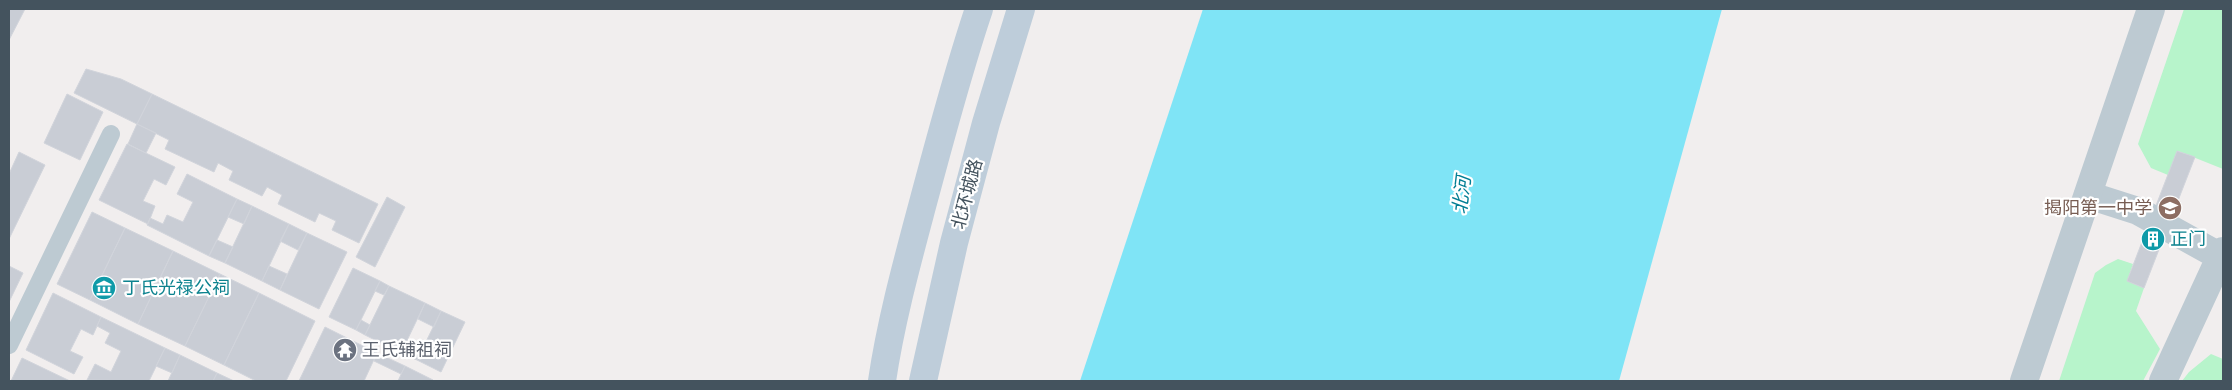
<svg xmlns="http://www.w3.org/2000/svg" width="2232" height="390" font-family="'Exo 2','Noto Sans SC',sans-serif">
<style>
.green{fill:#b7f4cb}
.water{fill:#7fe4f6}
.building{fill:#c9cdd5;stroke:#d1d4db}
.lines{fill:none;stroke-linecap:round;stroke-linejoin:round}
.service{stroke:#bdcad2;stroke-width:18}
.minor{stroke:#bdcad2;stroke-width:28}
.tertiary{stroke:#bdcad2;stroke-width:28}
.secondary{stroke:#becdda;stroke-width:28}
.labels{text-anchor:middle;stroke-width:4.5;stroke-linejoin:round;paint-order:stroke}
.street-label{font-size:18px;fill:#44535e;stroke:#fff}
.education-label{font-size:18px;fill:#785e54;stroke:#fff;text-anchor:end}
.culture-label{font-size:18px;fill:#0d838f;stroke:#fff;text-anchor:start}
.worship-label{font-size:18px;fill:#5b616d;stroke:#fff;text-anchor:start}
.water-label{font-size:19px;font-style:italic;fill:#037e94;stroke:#fff}
</style>
<rect width="100%" height="100%" fill="#f1eeee"/>
<path class="green" d="M2184,9H2223V169L2178,151L2168,175L2151,168L2138,144Z
M2118,259L2133,264L2127,281L2144,288L2136,311L2160,349L2143,381H2059L2095,273L2106,265Z
M2211,354L2223,359V381H2182L2189,372Z"/>
<path class="water" d="M1203,9H1722L1619,381H1080Z"/>
<path class="building" d="M9,9H25L9,40Z
M86,69L121,79L152,94L137,124L74,93Z
M67,94L103,112L80,160L44,143Z
M152,94L378,204L359,243L332,230L336,221L319,213L315,222L278,204L282,195L267,187L262,196L229,180L233,171L218,163L214,172L165,149L169,140L137,124Z
M137,124L156,133L146,153L128,144Z
M127,144L175,167L166,185L154,179L143,201L155,206L148,224L99,200Z
M2177,151L2195,157L2144,288L2127,281Z
M19,152L45,165L9,239V174Z
M187,174L237,199L209,256L147,225L150,218L163,224L167,215L183,222L193,202L177,194Z
M387,197L405,207L375,267L356,257Z
M237,199L252,206L244,224L228,217Z
M252,206L289,224L262,281L225,263Z
M92,212L125,228L90,300L57,284Z
M289,224L307,233L298,250L280,241Z
M125,228L173,251L138,324L90,300Z
M307,233L347,252L319,309L280,290Z
M217,240L233,247L225,263L209,256Z
M173,251L220,274L185,346L138,324Z
M9,266L23,273L9,302Z
M269,266L287,274L280,290L262,281Z
M353,268L380,281L356,330L329,317Z
M220,274L259,293L224,365L185,346Z
M380,281L389,286L384,295L375,291Z
M389,286L425,303L401,353L365,335Z
M53,293L101,317L93,335L81,329L70,351L83,357L74,374L26,350Z
M259,293L315,321L286,381H256L224,365Z
M425,303L441,311L434,327L418,319Z
M441,311L465,322L441,372L417,360Z
M101,317L165,348L149,381L87,380L95,364L111,372L121,351L105,343L110,333L97,326Z
M361,320L370,325L365,335L356,330Z
M325,327L377,353L364,381H299Z
M407,340L424,348L417,360L401,353Z
M165,348L180,355L172,373L156,366Z
M377,353L405,366L401,374L374,361Z
M180,355L217,373L213,381H168Z
M22,358L70,381H11Z
M405,366L433,380L432,381H398Z
M217,373L234,381H213Z"/>
<g class="lines">
<path class="service" d="M9,345L111,134"/>
<path class="minor" d="M2088,195L2138,211L2221,257
M2163,381L2223,251"/>
<path class="tertiary" d="M2024,381L2151,9"/>
<path class="secondary" d="M882,381C891,320 908,259 924,199C941,136 958,71 979,9
M923,381L954,243L986,123L1021,9"/>
</g>
<defs>
<g id="school-disc" transform="scale(1.25)"><circle r="9.5" fill="#8d6e63" stroke="#fff"/><path d="M0-5L7-2L0 1L-7-2ZM-4 1L0 2.5L4 1V4Q0 6-4 4Z" fill="#fff"/></g>
<g id="building-disc" transform="scale(1.25)"><circle r="9.5" fill="#0f9aa8" stroke="#fff"/><path d="M-4-6H4V6H1V3H-1V6H-4ZM-2.5-4.3h1.7v1.8h-1.7ZM.8-4.3h1.7v1.8H.8ZM-2.5-1h1.7V.8h-1.7ZM.8-1h1.7V.8H.8Z" fill="#fff"/></g>
<g id="museum-disc" transform="scale(1.25)"><circle r="9.5" fill="#0f9aa8" stroke="#fff"/><path d="M0-6L6-3V-2H-6V-3ZM-5-1h2V3h-2ZM-1-1h2V3h-2ZM3-1h2V3H3ZM-6 4H6V6H-6Z" fill="#fff"/></g>
<g id="temple-disc" transform="scale(1.25)"><circle r="9.5" fill="#6b7280" stroke="#fff"/><path d="M0-6L5-2H3V0L6.5 2.5H4V6H1.5V3h-3V6H-4V2.5H-6.5L-3 0V-2H-5Z" fill="#fff"/></g>
</defs>
<g fill-rule="evenodd">
<use href="#school-disc" x="2170" y="208"/>
<use href="#building-disc" x="2153" y="239"/>
<use href="#museum-disc" x="104" y="288"/>
<use href="#temple-disc" x="345" y="350"/>
</g>
<g class="labels">
<g class="street-label">
<text transform="translate(967 194) rotate(-75)" y="6">北环城路</text>
</g>
<g class="education-label">
<text x="2152" y="214">揭阳第一中学</text>
</g>
<g class="culture-label">
<text x="2170" y="245">正门</text>
<text x="122" y="294">丁氏光禄公祠</text>
</g>
<g class="worship-label">
<text x="362" y="356">王氏辅祖祠</text>
</g>
<g class="water-label">
<text transform="translate(1461 195) rotate(-83)" y="7">北河</text>
</g>
</g>
<rect width="2232" height="390" fill="none" stroke="#44535e" stroke-width="20"/>
</svg>
